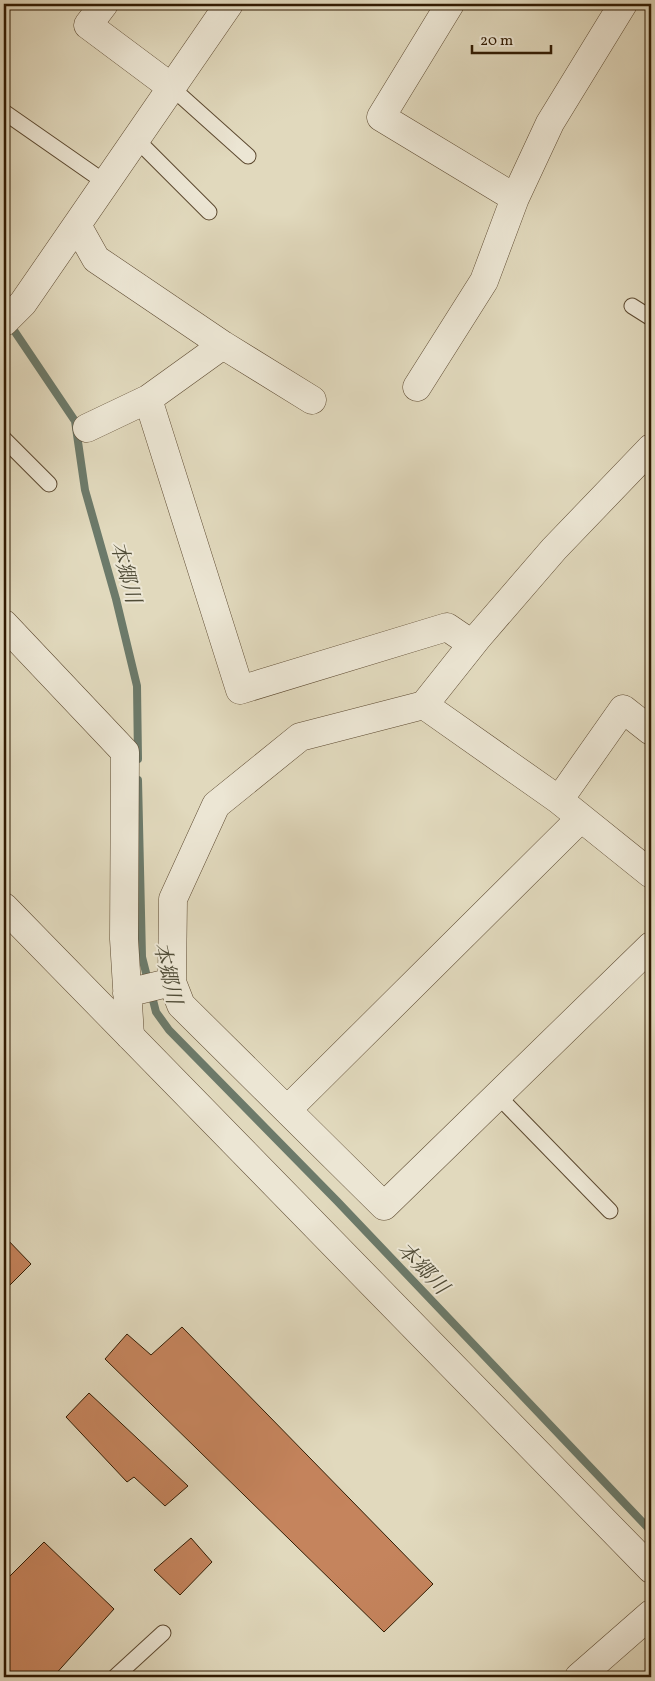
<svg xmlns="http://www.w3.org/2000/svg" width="655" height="1681" font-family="Vollkorn,'Noto Serif JP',serif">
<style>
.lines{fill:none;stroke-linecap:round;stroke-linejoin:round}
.stream{stroke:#6c7a6a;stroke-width:8}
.building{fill:#c5845d;stroke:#311b02}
.service-casing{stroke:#5d4a31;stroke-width:17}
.minor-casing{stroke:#5d4a31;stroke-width:29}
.tertiary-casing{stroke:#5d4a31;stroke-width:29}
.service{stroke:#ece6d4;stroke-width:15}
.minor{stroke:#ece6d4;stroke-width:28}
.tertiary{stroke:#ece6d4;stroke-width:28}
.labels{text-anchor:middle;stroke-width:4;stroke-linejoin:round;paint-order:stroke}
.water-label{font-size:21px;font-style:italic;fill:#4f4b36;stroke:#ece6d4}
</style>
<rect width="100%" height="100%" fill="#e1d9bd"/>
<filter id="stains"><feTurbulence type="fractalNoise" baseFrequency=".004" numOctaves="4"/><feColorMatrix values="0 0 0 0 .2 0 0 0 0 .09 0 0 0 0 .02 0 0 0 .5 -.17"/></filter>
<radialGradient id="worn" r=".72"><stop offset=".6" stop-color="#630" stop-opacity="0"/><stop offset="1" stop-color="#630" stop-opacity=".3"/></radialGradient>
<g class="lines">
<path class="stream" d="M9,323L75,421L85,490L116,599L137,686L138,759
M138,780L142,957L156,1012L169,1030L337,1201L651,1531"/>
</g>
<path class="building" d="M4,1236L31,1264L4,1291Z
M182,1327L433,1584L384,1632L105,1359L127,1334L151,1355Z
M89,1393L188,1486L165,1506L134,1477L127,1482L66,1417Z
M191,1538L212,1562L180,1595L154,1570Z
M44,1542L114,1609L53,1677H4V1582Z"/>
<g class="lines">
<g class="service-casing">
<path id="service" d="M171,87L248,156
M4,112L106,183
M136,139L209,212
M632,306L651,318
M4,439L49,484
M498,1096L610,1211
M115,1677L163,1633"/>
</g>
<g class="minor-casing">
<path id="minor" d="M104,4L88,25L171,87
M450,4L381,117L515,198
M77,225L96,259L223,345L312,400
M4,322L23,303L229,4
M417,387L484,281L515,198L550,123L623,4
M148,399L240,690L447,627L472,644
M87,428L148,399L223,345
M651,448L554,549L478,637L424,705L300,737L216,805L173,899L172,982L181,1005L384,1206L651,946
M4,624L125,752L124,939L130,1036
M424,705L559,800L651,874
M559,800L623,709L651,731
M127,993L172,982
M287,1110L581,818"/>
</g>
<g class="tertiary-casing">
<path id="tertiary" d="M4,907L651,1569
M579,1677L651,1614"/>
</g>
<use href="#service" class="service"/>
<use href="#minor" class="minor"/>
<use href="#tertiary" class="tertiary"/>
</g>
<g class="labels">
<g class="water-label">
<text transform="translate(126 572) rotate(75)" y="7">本郷川</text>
<text transform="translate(168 973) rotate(77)" y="7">本郷川</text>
<text transform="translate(423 1268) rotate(46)" y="7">本郷川</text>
</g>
</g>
<rect width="655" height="1681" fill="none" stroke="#e1d9bd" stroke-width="20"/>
<rect x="5" y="5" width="645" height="1671" fill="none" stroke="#311b02" stroke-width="2.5"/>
<rect x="10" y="10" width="635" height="1661" fill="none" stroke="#311b02"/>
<path d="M472 45v8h79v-8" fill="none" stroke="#311b02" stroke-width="2.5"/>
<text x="480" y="45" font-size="15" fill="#311b02" stroke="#ece6d4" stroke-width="4" paint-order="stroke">20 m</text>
<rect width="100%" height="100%" filter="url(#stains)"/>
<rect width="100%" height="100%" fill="url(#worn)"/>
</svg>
